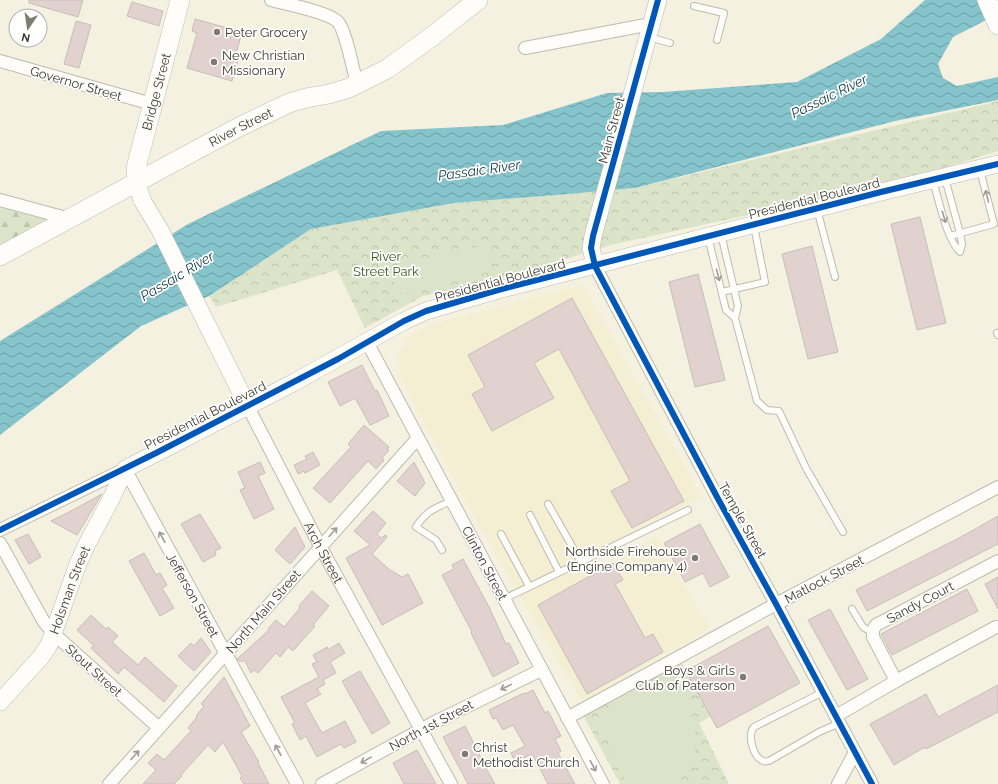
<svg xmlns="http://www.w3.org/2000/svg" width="998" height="784" font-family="Raleway,sans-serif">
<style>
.built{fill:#f4eed2}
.forest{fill:url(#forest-firs)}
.park{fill:url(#park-crowns)}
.pitch{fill:#dbe4c9}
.water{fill:url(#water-waves)}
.building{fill:#e2d2cf;stroke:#c6beb8}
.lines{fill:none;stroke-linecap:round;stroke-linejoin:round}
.lane-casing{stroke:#bebbaf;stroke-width:8}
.street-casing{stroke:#bebbaf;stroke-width:14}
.secondary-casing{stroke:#bebbaf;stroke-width:18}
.primary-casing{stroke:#bebbaf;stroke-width:20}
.lane{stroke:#fefdfa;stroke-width:6}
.street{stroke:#fefdfa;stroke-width:12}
.secondary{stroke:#fefdfa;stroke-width:17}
.primary{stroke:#fefdfa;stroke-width:19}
.cycleway-casing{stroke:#fff;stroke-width:8}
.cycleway{stroke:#0057b8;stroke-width:6}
.oneway{stroke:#9e9c95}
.poi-dot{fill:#7f7b6e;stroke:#fff;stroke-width:1.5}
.labels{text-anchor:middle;stroke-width:3.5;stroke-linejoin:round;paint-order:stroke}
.poi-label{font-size:13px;fill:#3f3c30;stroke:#fff;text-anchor:start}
.street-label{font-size:13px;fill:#3f3c30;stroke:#fff}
.park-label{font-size:13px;fill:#3f5b1c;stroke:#fff}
.water-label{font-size:14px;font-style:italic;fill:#113c44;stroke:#fff}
</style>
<defs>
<pattern id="forest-firs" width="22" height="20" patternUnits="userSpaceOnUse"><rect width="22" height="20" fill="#dbe4c9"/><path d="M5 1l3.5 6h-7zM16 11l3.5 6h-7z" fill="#bdc4ad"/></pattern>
<pattern id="park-crowns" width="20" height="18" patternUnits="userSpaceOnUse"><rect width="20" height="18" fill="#dbe4c9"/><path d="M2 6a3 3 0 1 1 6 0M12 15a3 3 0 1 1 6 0" fill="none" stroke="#bdc4ad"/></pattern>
<pattern id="water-waves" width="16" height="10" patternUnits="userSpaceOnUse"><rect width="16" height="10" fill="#86c4cc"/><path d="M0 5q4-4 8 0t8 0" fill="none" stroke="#6fa0a6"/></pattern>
</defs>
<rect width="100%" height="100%" fill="#f5f1e1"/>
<path class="built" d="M583,285L702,497L593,551L602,565L657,536L709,629L582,701L483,533L401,380L398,356L410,335L439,322Z"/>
<path class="forest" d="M0,207L48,220L0,247Z"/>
<path class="park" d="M998,101V151L903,181L615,244L496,280L423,296L365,328L337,270L216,307L209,296L311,229L454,203L635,188Z
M681,661L711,716L699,723L729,784H620L582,713Z"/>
<path class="pitch" d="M487,244L493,271L397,295L390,267Z
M675,673C688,697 698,723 695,750C694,762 682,776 674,784H627L598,720L602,712Z"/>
<path class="water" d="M925,0H998V14L953,37L938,64L943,78L957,86L998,77V100L895,121L635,188L556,195L454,203L311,229L209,296L141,326L0,435V341L188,224L381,131L503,125L607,93L663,92L797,82L881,39Z"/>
<path class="building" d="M29,0H83L78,17L29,3Z
M132,2L163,11L159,26L127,16Z
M195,19L242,32L236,54L240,55L232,81L187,68L197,33L192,31Z
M76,21L91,25L79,68L64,64Z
M920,217L946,323L917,330L891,224Z
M812,246L838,352L808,359L782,254Z
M698,274L725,380L695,387L669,282Z
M572,298L684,501L632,528L611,491L630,481L559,349L534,363L554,398L492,431L472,394L485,387L468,355Z
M362,365L375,391L377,390L389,416L370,425L355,398L340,406L328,382Z
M364,425L389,447L387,449L389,450L382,458L384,460L376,469L368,461L330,503L313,488L351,447L348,444Z
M313,452L320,465L305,473L304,471L298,474L294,465L307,459L305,456Z
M260,462L265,473L258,476L274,509L254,519L240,490L245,488L238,472Z
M414,462L425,483L415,496L397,481Z
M102,494L77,535L51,521L71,511Z
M373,511L386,523L377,534L381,538L386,535L387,537L372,554L390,570L402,577L408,574L423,603L382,625L346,558L370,545L354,531Z
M200,514L221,548L215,551L216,555L203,562L181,524Z
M998,516V544L867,611L856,590L961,537Z
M700,524L729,577L710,587L703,573L685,582L664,543Z
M295,527L305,547L290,564L275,550Z
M28,534L41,557L29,564L15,540Z
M144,553L156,575L160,573L167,585L162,588L174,608L160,616L129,561Z
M463,559L489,607L506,644L509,643L519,663L493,677L471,633L472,632L463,615L442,575L454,569L452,565Z
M613,563L623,580L615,584L645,638L653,634L663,652L587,694L538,605Z
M998,577V609L985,584Z
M967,589L978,611L892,655L881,634Z
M312,591L329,606L313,625L315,626L293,651L288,647L280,657L276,653L258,673L254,670L251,673L245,661H239L237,659L269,630L268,629L276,620L284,627L300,608L299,606Z
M830,609L868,679L847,690L808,620Z
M91,615L106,629L108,627L118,636L112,642L138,665L145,657L177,686L164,702L124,667L118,674L91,648L94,646L77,630Z
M768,626L800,683L717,728L686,671Z
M201,638L211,652L194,671L178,656L191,643L194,646Z
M339,643L345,653L330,662L336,673L323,680L325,684L317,689L321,694L305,703L322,733L345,721L356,742L344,748L341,744L317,757L306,736L300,740L292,724L295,723L281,697L319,677L312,664L317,662L313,655L327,647L328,650Z
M360,671L390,723L372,734L342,681Z
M224,677L250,726L241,732L259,762L258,763L269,784H244L240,778L242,776L223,742L215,752L208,745L181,775L182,776L174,784H143L156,770L148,763L157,754L164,760L191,731L188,728L197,717L196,716L204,706L201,704Z
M998,685V712L926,749L925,747L894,765L870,724L926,694L938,717Z
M533,690L545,713L548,711L561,736L555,739L561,751L558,753L575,784H548L532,754L515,762L511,753L525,746L513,725L503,730L496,718L493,719L489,710L524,693L525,694Z
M465,726L487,770L495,784H468L443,737Z
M417,750L436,784H404L393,763Z"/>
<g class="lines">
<g class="lane-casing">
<path id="lane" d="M694,6L724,13L717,40
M649,37L670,43
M933,181C939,200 946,238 960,252L962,244L960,233L945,178
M817,209L835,277
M721,234L738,306L735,318L757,401L767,410L779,411L806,468L843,532
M950,236L994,224L980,170
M708,237L726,310L735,318
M722,292L765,282L754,226
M997,333L998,335
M548,504L581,562
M530,515L559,572
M501,534L529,586
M442,550L436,540L416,527C427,510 434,509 451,501
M504,599L688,510
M852,609L863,627L873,633
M823,692L754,727C747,735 753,757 763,761C765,762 767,761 769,761L819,732L840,723"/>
</g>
<g class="street-casing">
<g id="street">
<path d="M271,0C286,4 329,12 338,22C346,31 353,70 357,84"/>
<path d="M525,48L651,24"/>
<path d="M0,61L152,104"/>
<path d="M0,200L70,219"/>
<path d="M595,266L717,497L776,604L872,784"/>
<path d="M367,342L603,784"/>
<path id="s1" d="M247,405L320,546L451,784"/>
<path d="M0,530L125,469L297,784"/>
<path d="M0,543L44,622L54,634L159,728"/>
<path d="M896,681L873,637V630L876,625L998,561"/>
<path d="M836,716L896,681L996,627"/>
<path d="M567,718L776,604L998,487"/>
<path d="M109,784L418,438"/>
<path d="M322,784L435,722L541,670"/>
<path d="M838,784L855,752"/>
</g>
</g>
<g class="secondary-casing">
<g id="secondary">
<path d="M137,183L142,200L160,230L247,405"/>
<path d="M595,266L591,248L593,236L658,0"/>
<path id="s2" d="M0,702L41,657L49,645L78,564L87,544L112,497L125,469L293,383L404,321L426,311L498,290L881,192L998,164"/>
</g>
</g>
<g class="primary-casing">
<g id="primary">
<path d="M987,0L998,25"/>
<path id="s3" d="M137,183L136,168L180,0"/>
<path id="s4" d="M0,256L239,127L289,103L306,98L329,94L349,88L387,69L430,38L478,0"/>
</g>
</g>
<use href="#lane" class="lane"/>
<use href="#street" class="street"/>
<use href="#secondary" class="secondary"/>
<use href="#primary" class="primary"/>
<g class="cycleway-casing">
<path id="cycleway" d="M658,0L593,236L591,248L595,266L717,497L776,604L872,784
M0,530L156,453L338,359L404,321L426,311L498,290L881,192L998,164"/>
</g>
<use href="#cycleway" class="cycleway"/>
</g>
<defs><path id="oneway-shaft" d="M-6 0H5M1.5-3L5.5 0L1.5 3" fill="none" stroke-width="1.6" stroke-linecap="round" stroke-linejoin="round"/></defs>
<g class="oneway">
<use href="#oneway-shaft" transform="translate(987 196) rotate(-104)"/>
<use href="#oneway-shaft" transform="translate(944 217) rotate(73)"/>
<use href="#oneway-shaft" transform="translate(718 275) rotate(76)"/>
<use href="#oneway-shaft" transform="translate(333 532) rotate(-48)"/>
<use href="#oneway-shaft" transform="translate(162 537) rotate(-119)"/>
<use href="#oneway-shaft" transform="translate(506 687) rotate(154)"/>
<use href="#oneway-shaft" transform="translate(278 750) rotate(-119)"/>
<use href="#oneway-shaft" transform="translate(135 755) rotate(-48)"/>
<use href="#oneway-shaft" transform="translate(366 760) rotate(151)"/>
<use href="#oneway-shaft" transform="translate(593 766) rotate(62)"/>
</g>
<g class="poi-dot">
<circle cx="217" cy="32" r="4"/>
<circle cx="214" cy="62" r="4"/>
<circle cx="695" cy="558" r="4"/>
<circle cx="743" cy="677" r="4"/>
<circle cx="465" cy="754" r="4"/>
</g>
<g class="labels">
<g class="poi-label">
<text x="225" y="37">Peter Grocery</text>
<text x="222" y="60">New Christian<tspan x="222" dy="15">Missionary</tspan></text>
<text x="687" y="556" text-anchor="end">Northside Firehouse<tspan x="687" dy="15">(Engine Company 4)</tspan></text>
<text x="735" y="675" text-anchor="end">Boys &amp; Girls<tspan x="735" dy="15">Club of Paterson</tspan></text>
<text x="473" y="752">Christ<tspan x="473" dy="15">Methodist Church</tspan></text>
</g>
<g class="street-label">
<text transform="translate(76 83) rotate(16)" y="5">Governor Street</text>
<text dy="5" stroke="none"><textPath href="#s3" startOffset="94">Bridge Street</textPath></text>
<text dy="5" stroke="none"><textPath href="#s4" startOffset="273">River Street</textPath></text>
<text transform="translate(611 130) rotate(-75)" y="5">Main Street</text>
<text transform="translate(814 198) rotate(-14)" y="5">Presidential Boulevard</text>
<text transform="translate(500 280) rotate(-15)" y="5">Presidential Boulevard</text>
<text transform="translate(205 415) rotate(-27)" y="5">Presidential Boulevard</text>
<text transform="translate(743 520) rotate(61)" y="5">Temple Street</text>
<text dy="5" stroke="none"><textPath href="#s1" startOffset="166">Arch Street</textPath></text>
<text transform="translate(485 563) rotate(62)" y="5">Clinton Street</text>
<text transform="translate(824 579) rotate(-28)" y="5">Matlock Street</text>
<text dy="5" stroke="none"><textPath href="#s2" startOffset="134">Holsman Street</textPath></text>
<text transform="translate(193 595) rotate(61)" y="5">Jefferson Street</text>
<text transform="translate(920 602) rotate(-28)" y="5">Sandy Court</text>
<text transform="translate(263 611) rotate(-49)" y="5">North Main Street</text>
<text transform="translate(94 670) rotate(42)" y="5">Stout Street</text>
<text transform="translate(431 725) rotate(-28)" y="5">North 1st Street</text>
</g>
<g class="park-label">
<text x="386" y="261">River<tspan x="386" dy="15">Street Park</tspan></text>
</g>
<g class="water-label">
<text transform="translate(829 96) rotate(-26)" y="5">Passaic River</text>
<text transform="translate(479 170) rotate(-8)" y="5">Passaic River</text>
<text transform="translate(177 276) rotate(-31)" y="5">Passaic River</text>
</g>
</g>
<g transform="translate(28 28) rotate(193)"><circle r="19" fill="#ffffff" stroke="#b2b1ac"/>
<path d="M0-3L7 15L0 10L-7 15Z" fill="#7f7b6e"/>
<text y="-6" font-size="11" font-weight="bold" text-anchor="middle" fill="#3f3c30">N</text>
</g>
</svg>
